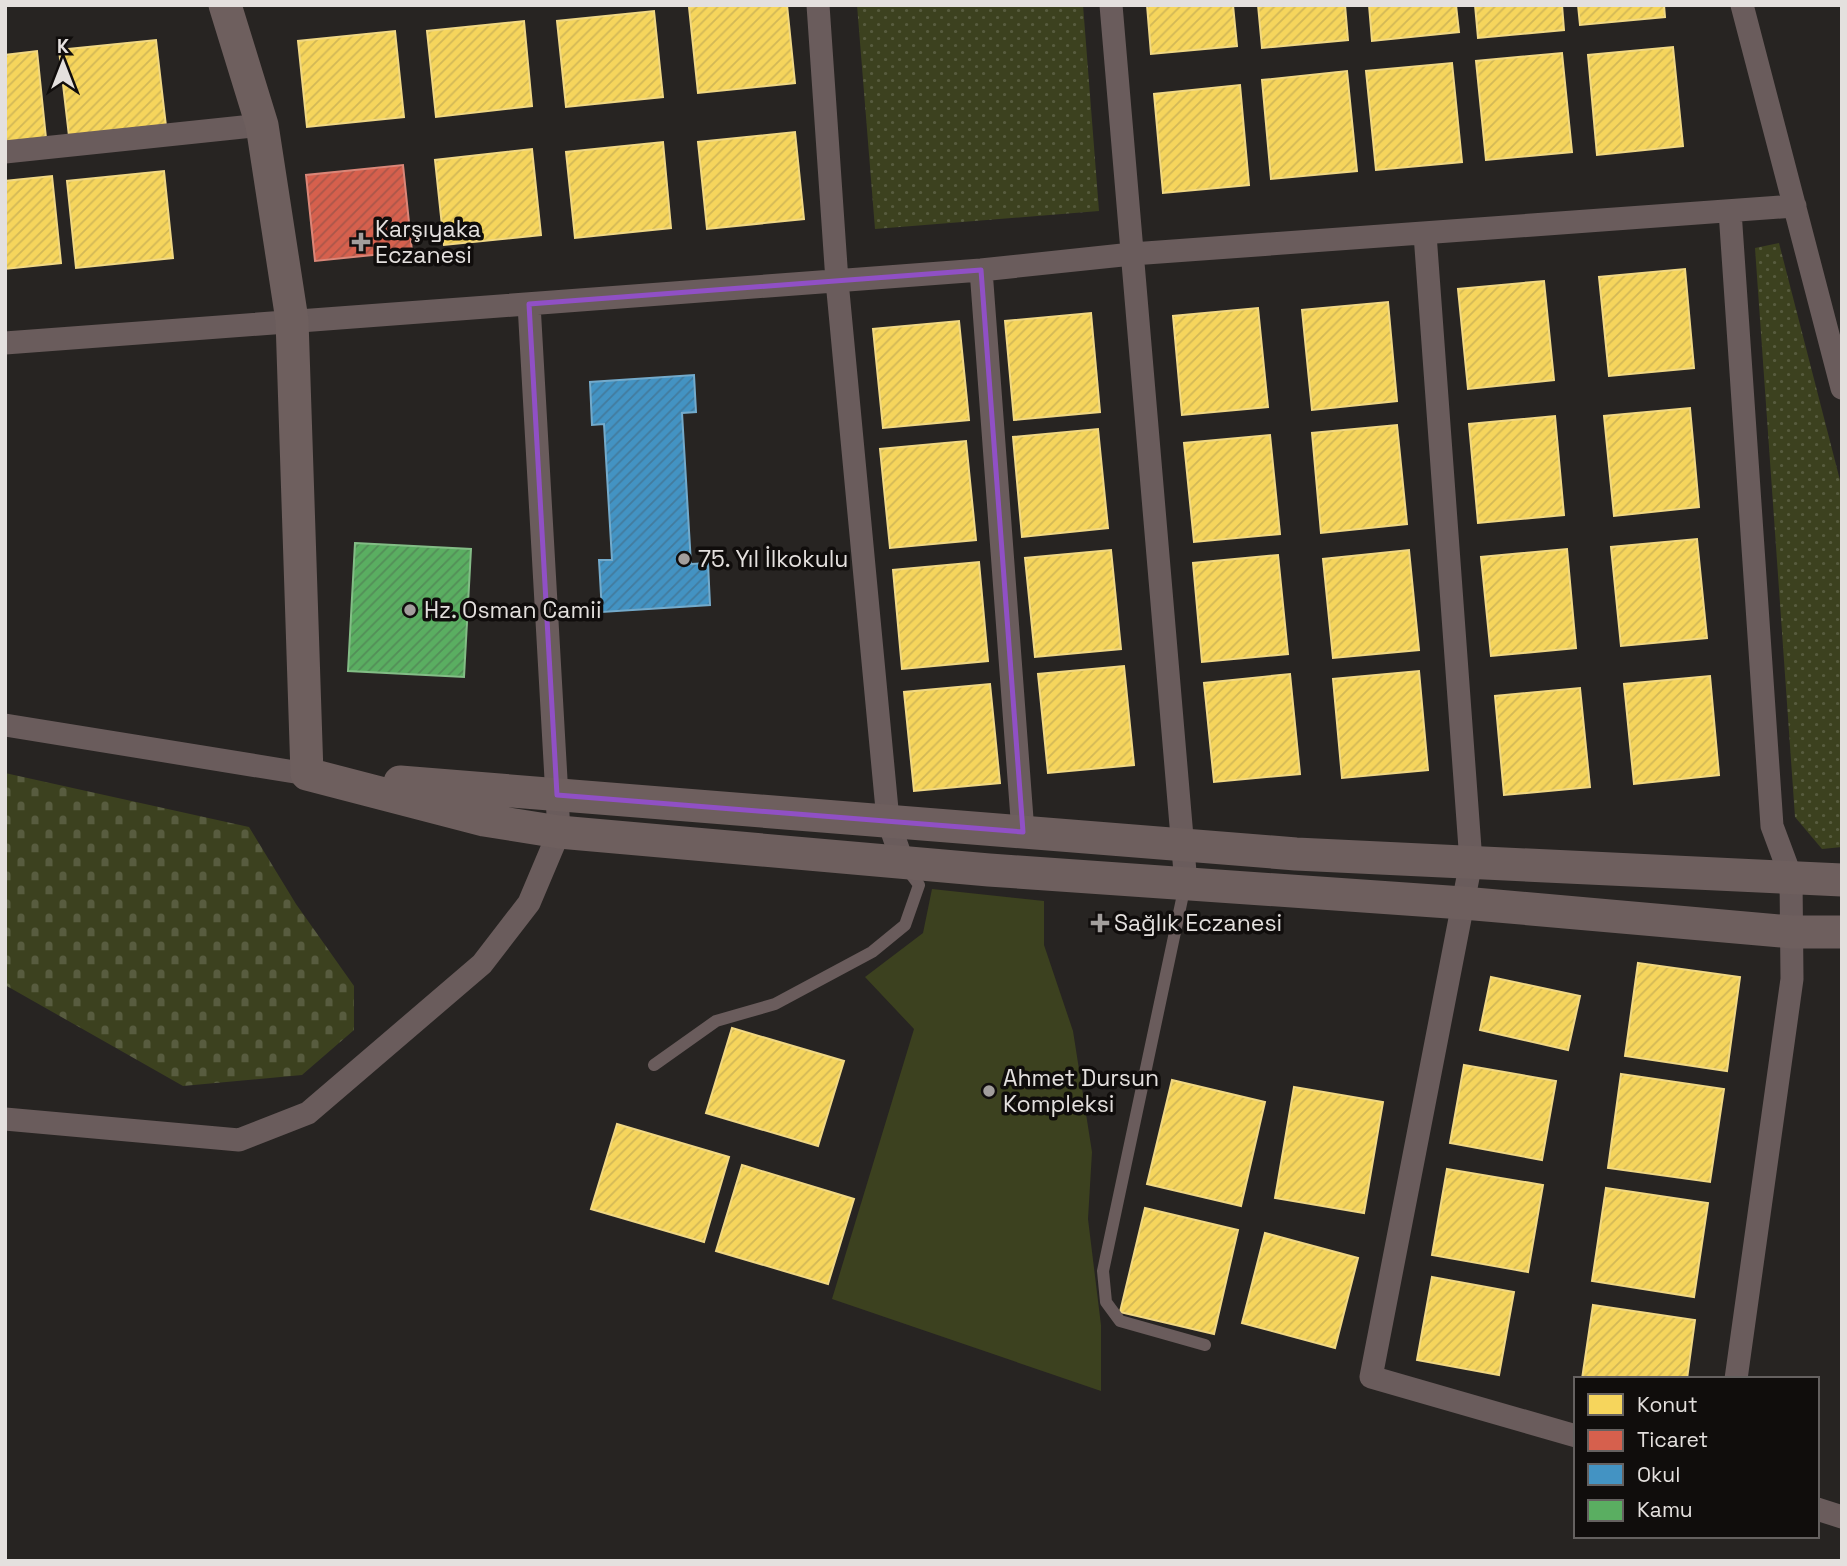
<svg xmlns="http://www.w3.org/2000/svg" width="1847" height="1566" font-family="'Space Grotesk',sans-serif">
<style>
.cemetery{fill:url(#cemetery-stones)}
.park{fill:url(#park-dots)}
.garden{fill:#3c411f}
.homes{fill:url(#homes-hatch);stroke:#f1d883;stroke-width:2}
.shops{fill:url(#shops-hatch);stroke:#da8678;stroke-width:2}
.schools{fill:url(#schools-hatch);stroke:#73aacb;stroke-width:2}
.public{fill:url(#public-hatch);stroke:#83bd86;stroke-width:2}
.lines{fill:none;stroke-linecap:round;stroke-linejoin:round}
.lane{stroke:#6a5c5c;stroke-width:12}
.street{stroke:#6a5c5c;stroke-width:23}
.secondary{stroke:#6e5f5e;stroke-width:33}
.marked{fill:none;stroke:#9050c5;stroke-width:5;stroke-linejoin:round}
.poi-dot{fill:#a29e9c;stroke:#100d0c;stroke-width:2.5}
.labels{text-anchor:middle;stroke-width:7;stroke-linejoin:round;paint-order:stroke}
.poi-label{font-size:23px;fill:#e4e0de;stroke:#100d0c;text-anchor:start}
</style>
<defs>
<pattern id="cemetery-stones" width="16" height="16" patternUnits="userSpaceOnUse" patternTransform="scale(1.75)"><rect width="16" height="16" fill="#3c411f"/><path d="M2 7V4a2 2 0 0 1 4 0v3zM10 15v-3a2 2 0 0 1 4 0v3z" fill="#585c3f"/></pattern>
<pattern id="park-dots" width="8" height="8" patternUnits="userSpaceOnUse" patternTransform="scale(1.75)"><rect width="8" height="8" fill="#3c411f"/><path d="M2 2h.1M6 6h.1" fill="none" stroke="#585c3f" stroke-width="1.8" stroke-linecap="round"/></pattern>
<pattern id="homes-hatch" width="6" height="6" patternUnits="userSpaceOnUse" patternTransform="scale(1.75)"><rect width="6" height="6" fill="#f6d55c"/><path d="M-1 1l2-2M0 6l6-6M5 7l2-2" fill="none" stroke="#d2b857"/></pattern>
<pattern id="shops-hatch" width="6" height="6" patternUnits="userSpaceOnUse" patternTransform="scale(1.75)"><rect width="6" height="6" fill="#d6604d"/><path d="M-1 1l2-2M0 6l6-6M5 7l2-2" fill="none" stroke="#aa574a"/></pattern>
<pattern id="schools-hatch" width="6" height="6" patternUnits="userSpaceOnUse" patternTransform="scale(1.75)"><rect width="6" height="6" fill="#4393c3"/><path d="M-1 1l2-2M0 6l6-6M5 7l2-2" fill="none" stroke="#437b9d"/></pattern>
<pattern id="public-hatch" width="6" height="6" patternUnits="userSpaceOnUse" patternTransform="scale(1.75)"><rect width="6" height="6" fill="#5aae61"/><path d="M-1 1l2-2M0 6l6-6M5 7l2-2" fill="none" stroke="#538e58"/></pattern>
</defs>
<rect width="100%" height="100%" fill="#272422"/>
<path class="cemetery" d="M5,773L249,827L296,904L354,986V1030L302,1075L183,1086L5,985Z"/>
<path class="park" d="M857,5H1083L1099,211L875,229Z
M1779,243L1842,488V847L1822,849L1795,817L1755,248Z"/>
<path class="garden" d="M932,889L1044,901V945L1073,1031L1092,1152L1088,1219L1101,1325V1391L832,1299L914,1029L865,977L923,933Z"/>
<path class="homes" d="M704,5H787L795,83L698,93L689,7Z
M1147,5H1233L1237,46L1151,54Z
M1258,5H1345L1348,40L1262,48Z
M1369,5H1456L1459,32L1372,41Z
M1475,5H1562L1564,30L1478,38Z
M1578,5H1664L1665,17L1580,25Z
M654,11L663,97L566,107L557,21Z
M524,21L532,106L436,117L427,31Z
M395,31L404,117L307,127L298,41Z
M156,40L166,126L69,136L59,50Z
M1673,47L1683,146L1597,155L1588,55Z
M37,51L46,138L5,142V55Z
M1562,53L1572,152L1486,160L1476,61Z
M1452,63L1462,162L1376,170L1366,71Z
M1347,71L1357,171L1271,179L1262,80Z
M1240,85L1249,185L1163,193L1154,94Z
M795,132L804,219L707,229L698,142Z
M663,142L671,228L575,238L566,152Z
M532,149L541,235L444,245L435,160Z
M164,171L173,258L76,268L67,181Z
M52,176L61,263L5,269V181Z
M1685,269L1694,368L1609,376L1599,277Z
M1544,281L1554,380L1468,389L1458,289Z
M1388,302L1397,401L1312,410L1302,310Z
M1258,308L1268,407L1182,415L1173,316Z
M1091,313L1100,412L1014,420L1005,321Z
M959,321L969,420L883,428L873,329Z
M1690,408L1699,507L1614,516L1604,416Z
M1555,416L1564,515L1478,523L1469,424Z
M1397,425L1407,524L1321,533L1312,433Z
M1098,429L1108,528L1022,537L1013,437Z
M1270,435L1280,534L1194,542L1184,443Z
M966,441L976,540L890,548L880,449Z
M1697,539L1707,638L1621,646L1611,547Z
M1567,549L1576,648L1491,656L1481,557Z
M1111,550L1121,649L1035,657L1025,558Z
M1409,550L1419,650L1333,658L1323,559Z
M1278,555L1288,654L1202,662L1193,563Z
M979,562L988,661L902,669L893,570Z
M1124,666L1134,765L1048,773L1038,674Z
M1419,671L1428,770L1342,778L1333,679Z
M1290,674L1300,774L1214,782L1204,683Z
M1710,676L1719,775L1634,784L1624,684Z
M990,684L1000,783L914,791L904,692Z
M1580,688L1590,787L1504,795L1495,696Z
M1638,963L1740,977L1727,1071L1625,1056Z
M1491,977L1580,996L1568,1050L1480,1030Z
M732,1028L844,1061L818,1146L706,1113Z
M1464,1065L1556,1081L1542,1160L1450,1143Z
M1621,1074L1724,1089L1710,1182L1608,1168Z
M1172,1080L1265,1102L1241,1206L1147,1184Z
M1294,1087L1383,1102L1364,1213L1275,1198Z
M617,1124L729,1157L704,1242L591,1209Z
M742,1165L854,1199L828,1284L716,1251Z
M1447,1169L1543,1185L1528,1272L1432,1255Z
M1606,1188L1708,1203L1694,1297L1592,1281Z
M1145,1208L1238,1230L1214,1334L1120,1312Z
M1265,1233L1358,1258L1335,1348L1242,1323Z
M1432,1277L1514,1292L1499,1375L1417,1360Z
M1593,1305L1695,1320L1687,1379H1582Z"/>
<path class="shops" d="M403,165L412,251L315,261L306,175Z"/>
<path class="schools" d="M694,375L696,412L682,413L691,564L708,563L710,605L602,612L599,560H612L604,424L592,425L590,382Z"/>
<path class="public" d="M355,543L471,549L464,677L348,671Z"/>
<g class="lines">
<path class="lane" d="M1185,885L1103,1271L1106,1302L1120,1321L1205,1345
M654,1065L716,1021L775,1004L872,952L905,925L919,885L907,869"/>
<path class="street" d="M818,5L837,281L888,820L903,863
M1111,5L1186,884
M1742,5L1842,388
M5,152L262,125
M1730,211L1772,826L1791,877L1792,979L1736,1379
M1425,234L1471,862L1371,1377L1576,1436
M981,270L1023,832
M5,343L981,270L1132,254L1795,206
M5,725L307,774
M5,1119L239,1140L308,1113L482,964L529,903L559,832L529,304
M1817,1509L1842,1517"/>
<path class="secondary" d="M225,5L262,125L292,320L307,774
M307,774L484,820L559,832L989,870L1463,903L1792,932H1842
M400,782L1296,854L1842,880"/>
</g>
<path class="marked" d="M981,270L1023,832L557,795L529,304Z"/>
<g class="poi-dot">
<path d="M357.5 231.5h7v7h7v7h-7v7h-7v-7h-7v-7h7z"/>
<circle cx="684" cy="559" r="7"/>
<circle cx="410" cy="610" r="7"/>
<path d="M1096.5 912.5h7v7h7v7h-7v7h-7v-7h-7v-7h7z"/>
<circle cx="989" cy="1091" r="7"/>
</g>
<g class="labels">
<g class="poi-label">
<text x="375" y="237">Karşıyaka<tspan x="375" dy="26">Eczanesi</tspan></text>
<text x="698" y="567">75. Yıl İlkokulu</text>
<text x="424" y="618">Hz. Osman Camii</text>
<text x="1114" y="931">Sağlık Eczanesi</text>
<text x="1003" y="1086">Ahmet Dursun<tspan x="1003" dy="26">Kompleksi</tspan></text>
</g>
</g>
<rect width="1847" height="1566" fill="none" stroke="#e4e0de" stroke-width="14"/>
<rect x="1574" y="1377" width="245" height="161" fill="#100d0c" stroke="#656160" stroke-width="2"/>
<rect x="1588" y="1394" width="35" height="21" fill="#f6d55c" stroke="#656160" stroke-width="2"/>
<text x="1637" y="1412" font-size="21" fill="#e4e0de">Konut</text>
<rect x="1588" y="1430" width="35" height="21" fill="#d6604d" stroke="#656160" stroke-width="2"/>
<text x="1637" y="1447" font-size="21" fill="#e4e0de">Ticaret</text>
<rect x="1588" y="1464" width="35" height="21" fill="#4393c3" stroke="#656160" stroke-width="2"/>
<text x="1637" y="1482" font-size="21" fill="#e4e0de">Okul</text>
<rect x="1588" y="1500" width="35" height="21" fill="#5aae61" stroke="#656160" stroke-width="2"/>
<text x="1637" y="1517" font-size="21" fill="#e4e0de">Kamu</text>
<g transform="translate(63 63)" stroke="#100d0c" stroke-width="5" paint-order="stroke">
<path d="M0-5L12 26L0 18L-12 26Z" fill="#e4e0de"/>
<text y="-10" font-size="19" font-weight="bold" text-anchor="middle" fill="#e4e0de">K</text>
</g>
</svg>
